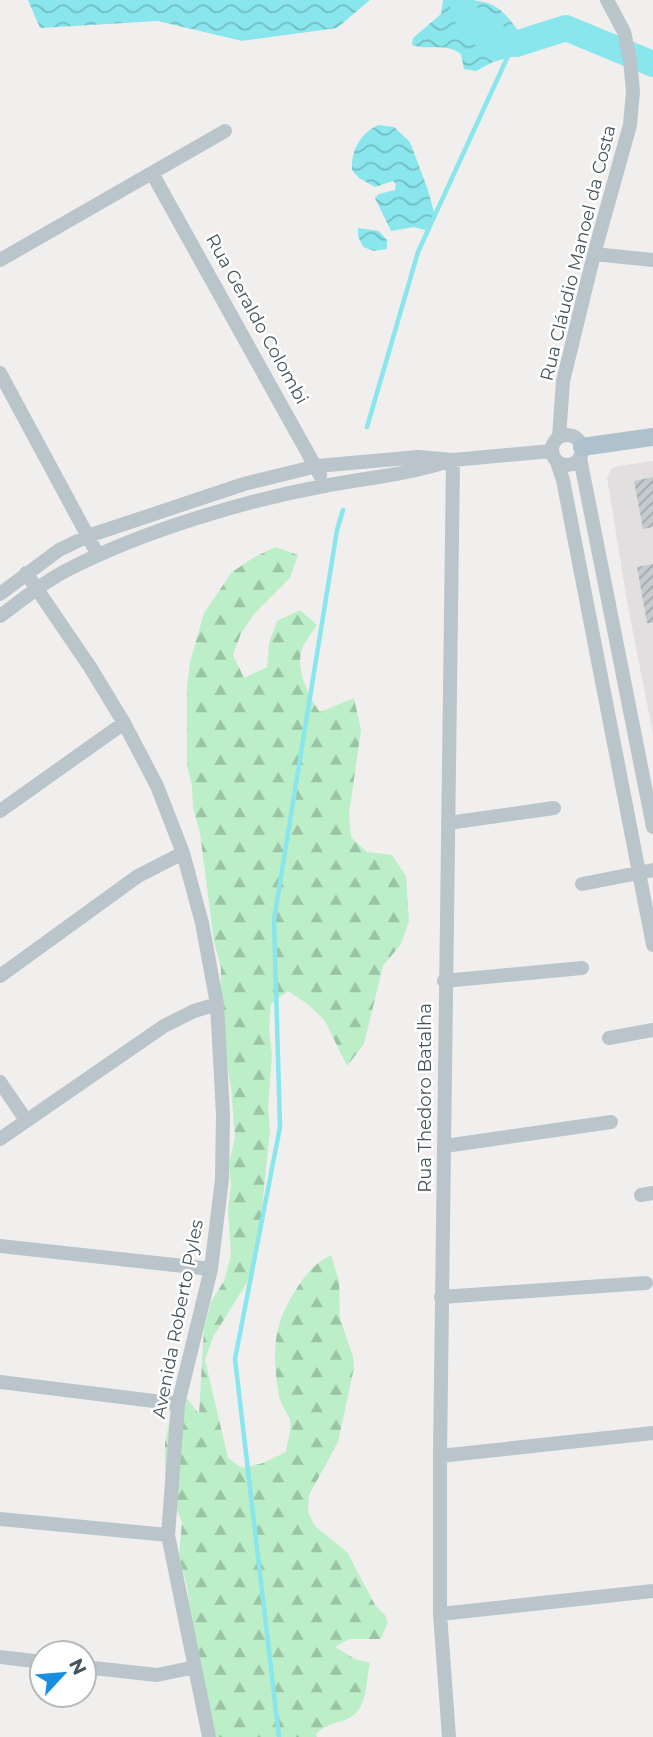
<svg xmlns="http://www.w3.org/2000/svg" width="653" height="1737" font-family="Montserrat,sans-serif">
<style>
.education{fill:#e2dfe0}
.forest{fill:url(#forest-firs)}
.water{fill:url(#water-waves)}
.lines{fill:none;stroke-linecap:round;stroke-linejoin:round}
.stream{stroke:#89e6ec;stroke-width:4.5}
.river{stroke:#89e6ec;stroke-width:26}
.building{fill:url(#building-hatch)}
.minor{stroke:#b9c5cb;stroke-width:14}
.major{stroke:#adc2cd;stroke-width:18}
.labels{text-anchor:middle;stroke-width:5;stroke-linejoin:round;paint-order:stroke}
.street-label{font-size:18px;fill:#46555b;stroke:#fff}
</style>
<defs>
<pattern id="forest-firs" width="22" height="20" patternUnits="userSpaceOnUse" patternTransform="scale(1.75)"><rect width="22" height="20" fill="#bcefc8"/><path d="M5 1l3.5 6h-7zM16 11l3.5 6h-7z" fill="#9bc4a5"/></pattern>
<pattern id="water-waves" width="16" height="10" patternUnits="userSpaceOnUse" patternTransform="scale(1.75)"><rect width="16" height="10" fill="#89e6ec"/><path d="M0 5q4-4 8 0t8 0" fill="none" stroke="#72bdc2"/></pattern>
<pattern id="building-hatch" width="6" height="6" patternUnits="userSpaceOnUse" patternTransform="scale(1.75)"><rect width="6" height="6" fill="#c5cace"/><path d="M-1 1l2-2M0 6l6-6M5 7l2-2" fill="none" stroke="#a2a7aa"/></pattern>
</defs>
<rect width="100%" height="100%" fill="#f1eeee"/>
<path class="education" d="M653,461V734L628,607L607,478L611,469L618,466Z"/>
<path class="forest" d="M275,547L298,555L290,578L255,613L241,633L233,655L244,678L267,667L269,643L277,621L300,610L317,625C312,633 305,641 302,649C295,669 309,697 320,712L354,698L361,730L349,814L351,837L367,852L392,855L406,876L409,921L401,944L383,966L364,1044L347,1066L325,1021L309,1005L288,991L271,1004L269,1028L272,1055L268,1107L270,1130L259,1237L253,1273L213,1337L205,1360L228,1458L242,1468L263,1463L286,1452C287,1443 292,1429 290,1420C287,1412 281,1405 279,1396C272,1353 272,1325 297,1288C306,1274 316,1262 331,1255L339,1281L340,1318L353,1357L354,1368L338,1442L309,1495L308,1512L315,1526L347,1552L375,1605L385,1615L388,1622L381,1639H349L335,1647L355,1659L370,1663C365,1684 369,1711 345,1720C333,1724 325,1725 316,1734L317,1737H216L200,1688L187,1586L179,1557L182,1522L168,1488L165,1474V1443L171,1414L180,1389L199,1414L204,1328L211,1302L224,1281L231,1255L228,1210L231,1185L229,1163L235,1137L231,1088L220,1024L221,967L214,942L200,833L193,808L192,786L187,765V686L190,662L204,613L232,572L253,558Z"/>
<path class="water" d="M28,0H370L337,28L242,41L158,21L40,28Z
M443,0C495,0 496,0 526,41L522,54L493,62L476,71L464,69L461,54C445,42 430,51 412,45L413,38L441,14Z
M378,125L394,127L410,142L428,190L435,216L428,231L414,227L391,231L375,198L379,194L395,190L396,184L393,181L375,187L359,178L352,170C351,150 360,134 378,125Z
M358,228L379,231L387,240V249L374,251L363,247L358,236Z"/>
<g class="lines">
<path class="stream" d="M367,427L418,252L508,56
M279,1737L235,1359L280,1127L274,920L337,530L343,510"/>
<path class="river" d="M461,0L472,30L516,44L566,28L653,64"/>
</g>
<path class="building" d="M653,477V527L643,529L634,481Z
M653,564V623H647L637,567Z"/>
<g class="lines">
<path class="minor" d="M152,173L320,475
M594,254L653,260
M0,260L225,131
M0,373L98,555
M552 450a15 15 0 1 1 30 0a15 15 0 1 1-30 0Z
M559,437L563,381L594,254L630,125L633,91L630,60L624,32L607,0
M580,458L653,827
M557,462L563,480L653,945
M26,573L90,667L124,723L157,786L183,853L202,923L217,1004L223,1114L222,1179L211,1269L178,1404L168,1535L209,1737
M0,594L59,550L88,536L244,484L317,466L418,457L453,460L551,451
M0,616C23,599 45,581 71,568C144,531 243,501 324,486C365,478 405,475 445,462
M0,811L124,723
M448,823L554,808
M582,884L653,870
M0,976L138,876L183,853
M444,981L582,968
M609,1038L653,1030
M0,1082L26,1120
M0,1139L164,1026L194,1011L217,1004
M445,1146L611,1122
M641,1195L653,1193
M0,1246L211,1269
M441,1297L646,1283
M0,1382L178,1404
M440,1456L653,1433
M0,1519L168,1535
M440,1614L653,1591
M0,1657L42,1662
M84,1667L157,1675L195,1667
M449,1737L440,1614V1456L453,460"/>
<path class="major" d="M582,447L653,437"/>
</g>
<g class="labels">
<g class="street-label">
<text transform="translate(578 253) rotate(-76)" y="6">Rua Cláudio Manoel da Costa</text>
<text transform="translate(257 319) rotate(61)" y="6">Rua Geraldo Colombi</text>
<text transform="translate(425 1098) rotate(-90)" y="6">Rua Thedoro Batalha</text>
<text transform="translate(178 1319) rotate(-79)" y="6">Avenida Roberto Pyles</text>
</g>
</g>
<g transform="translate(63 1674) rotate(64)"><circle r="33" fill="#ffffff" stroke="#b5bbbd" stroke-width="2"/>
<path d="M0-5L12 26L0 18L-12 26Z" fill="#188ee0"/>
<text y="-10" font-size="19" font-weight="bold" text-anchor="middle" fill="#46555b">N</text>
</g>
</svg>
